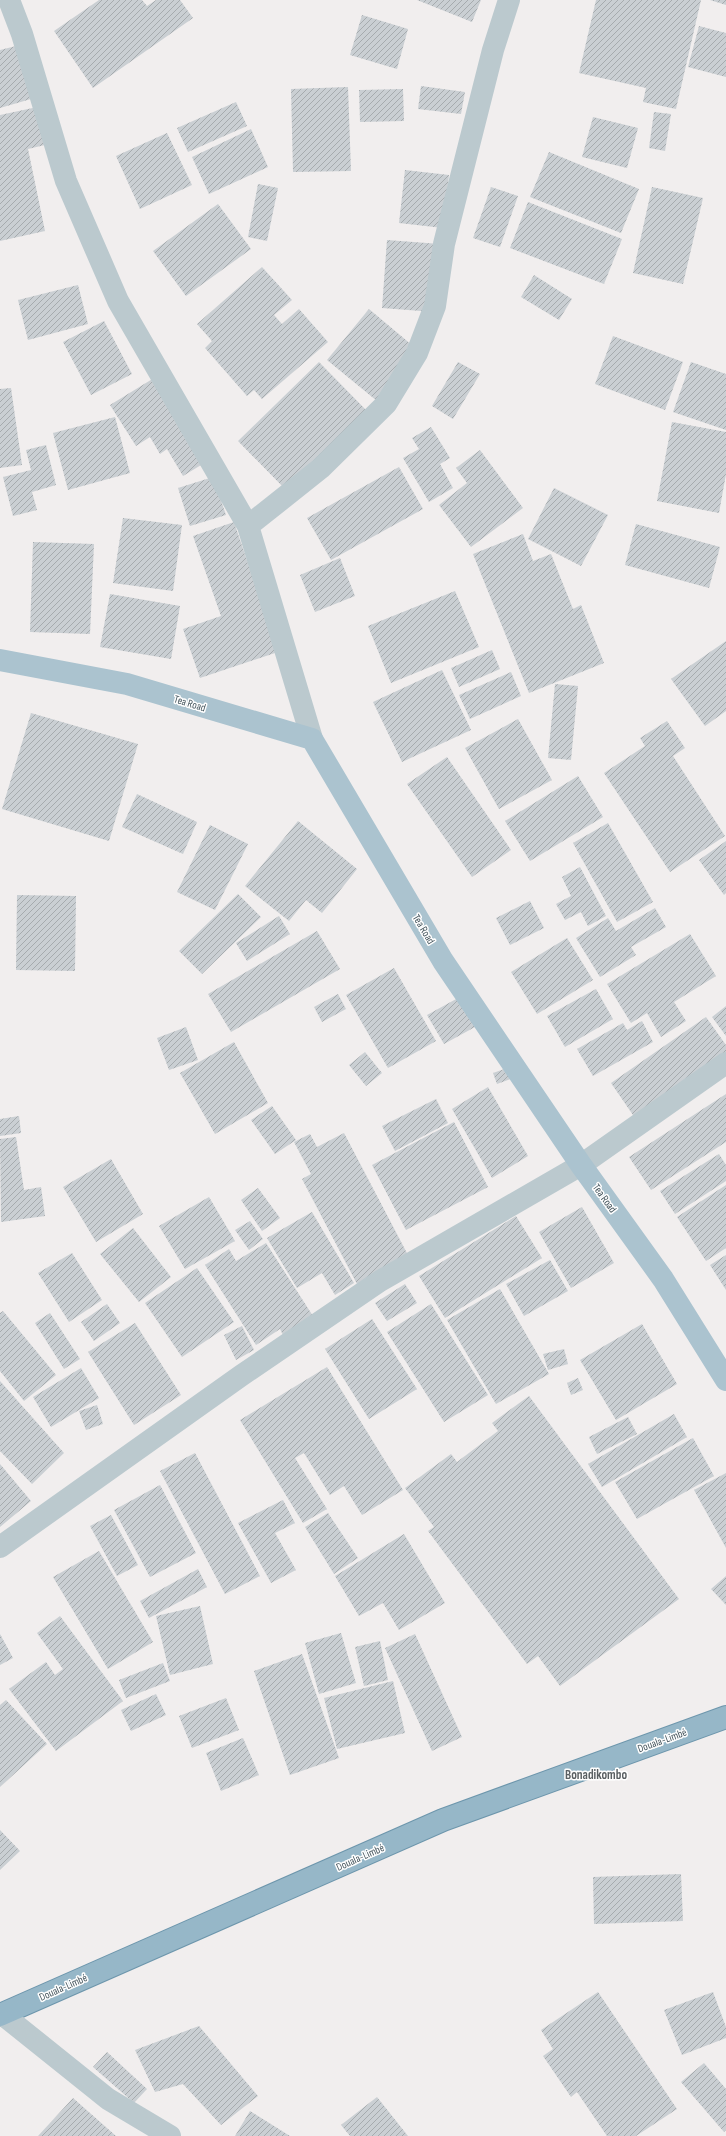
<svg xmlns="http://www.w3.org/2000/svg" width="726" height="2136" font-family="'Sofia Sans Condensed',sans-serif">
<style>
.building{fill:url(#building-hatch)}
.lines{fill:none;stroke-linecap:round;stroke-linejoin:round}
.trunk-casing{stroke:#6d96ac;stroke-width:24}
.minor{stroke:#bbc9ce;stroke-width:22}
.primary{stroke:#abc3cf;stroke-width:22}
.trunk{stroke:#96b7c8;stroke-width:22}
.labels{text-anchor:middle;stroke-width:3;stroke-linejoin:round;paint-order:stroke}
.street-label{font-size:11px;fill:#45555d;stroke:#fff}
.quarter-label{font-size:13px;font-weight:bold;fill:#5a6063;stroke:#fff}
</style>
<defs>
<pattern id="building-hatch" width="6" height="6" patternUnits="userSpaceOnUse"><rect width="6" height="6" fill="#cacfd3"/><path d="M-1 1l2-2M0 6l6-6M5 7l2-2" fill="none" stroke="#a6abae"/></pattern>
</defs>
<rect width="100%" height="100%" fill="#f1eeee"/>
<path class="building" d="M99,0H142L147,6L156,0H180L193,18L93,88L54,31Z
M417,0H481L472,22Z
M596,0H701L676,109L643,102L646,88L579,73Z
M710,0H726V5Z
M362,15L408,29L397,69L350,55Z
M699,26L726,33V77L688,67Z
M16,46L31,99L0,108V50Z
M421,86L465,92L461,114L418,109Z
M348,87L351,171L293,172L291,89Z
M403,89L404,121L360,122L359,90Z
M236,102L247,126L188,152L177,128Z
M42,106L49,144L28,149L45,231L0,241V115Z
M654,112L671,114L665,151L649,148Z
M593,117L638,128L627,168L582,157Z
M251,129L268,167L209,194L192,157Z
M167,133L192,185L140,209L116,156Z
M549,152L639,189L621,233L530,197Z
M405,170L449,175L443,228L399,223Z
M258,184L278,188L267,241L248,237Z
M491,187L518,196L500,247L473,238Z
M652,187L703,198L683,284L633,273Z
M528,202L622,239L604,284L510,248Z
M218,204L251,249L186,296L153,251Z
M387,240L440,244L434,312L382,308Z
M262,267L292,300L274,315L282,324L299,309L328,342L262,399L254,390L247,396L205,348L212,341L197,324Z
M534,275L572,299L559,320L521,297Z
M78,285L88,324L28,340L18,300Z
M369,309L419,351L377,401L327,360Z
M104,321L132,374L91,395L63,342Z
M613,336L683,362L665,410L595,384Z
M319,362L367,411L286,490L238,441Z
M458,362L480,374L453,419L432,406Z
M691,362L726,374V430L673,412Z
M154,378L206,462L183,476L167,449L160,454L150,437L136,446L110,405Z
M11,388L22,465L0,468V389Z
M115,417L130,473L68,490L53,433Z
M672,422L726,432V474L719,513L657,501Z
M431,427L450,458L440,464L453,488L429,502L403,458L419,449L412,438Z
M46,445L56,485L32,492L37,510L13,516L3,477L31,470L26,450Z
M480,450L523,508L471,547L439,505L467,483L456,468Z
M399,467L423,509L331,560L307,518Z
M213,477L226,515L190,526L178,488Z
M554,488L608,515L581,566L528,539Z
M123,518L182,525L173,591L113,583Z
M234,522L278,652L200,678L183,629L221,616L193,536Z
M636,524L720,547L709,588L625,565Z
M523,534L533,561L551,554L573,609L581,605L604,663L529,693L473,554Z
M33,542L94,544L90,634L30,632Z
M340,558L355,596L315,612L300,575Z
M455,591L479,647L391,683L368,626Z
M110,594L180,606L171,659L100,647Z
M726,641V711L705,726L671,679Z
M492,650L500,669L459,687L451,668Z
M442,670L471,730L402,762L373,702Z
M511,672L521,696L470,719L459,695Z
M555,684L578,686L571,760L548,758Z
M31,713L138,744L109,841L2,809Z
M518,719L552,780L499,809L465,748Z
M667,721L685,748L673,756L725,836L670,872L604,773L645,746L640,738Z
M447,757L511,850L472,877L407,784Z
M578,776L603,817L530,861L505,821Z
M137,794L197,822L183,854L122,827Z
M298,821L357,869L322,913L306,900L289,921L245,886Z
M608,823L653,902L617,922L573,843Z
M210,825L248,844L215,910L177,892Z
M726,841V893L724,895L699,860Z
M580,867L606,916L588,926L581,912L565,920L556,904L571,896L562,877Z
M238,894L261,917L202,974L179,951Z
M17,895L76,896L75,971L16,970Z
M530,901L544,928L510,945L496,918Z
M655,908L666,927L631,947L636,955L600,977L576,938L608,918L616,931Z
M279,916L290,934L247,961L236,943Z
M317,931L340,969L231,1032L208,994Z
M690,934L716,976L674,1002L686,1021L661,1037L647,1013L631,1023L607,984Z
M567,938L593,980L537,1014L511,972Z
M394,968L436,1041L388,1068L346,995Z
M596,989L613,1019L565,1047L547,1016Z
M338,994L346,1009L322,1022L314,1007Z
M458,998L475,1027L444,1044L427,1015Z
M726,1006V1036L712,1017Z
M706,1017L726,1045V1055L635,1118L611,1083Z
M642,1021L653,1042L593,1076L577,1049L623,1023L627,1030Z
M186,1027L198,1060L169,1070L157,1038Z
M234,1042L268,1103L215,1134L180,1073Z
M365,1052L382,1073L366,1086L349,1065Z
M510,1067L513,1078L497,1084L493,1073Z
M488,1087L528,1156L492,1178L452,1109Z
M726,1094V1142L651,1190L629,1157Z
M436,1099L448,1123L395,1151L382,1126Z
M272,1106L296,1140L275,1154L251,1120Z
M19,1116L21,1133L0,1136V1119Z
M454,1122L488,1187L406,1230L372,1165Z
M344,1133L409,1257L357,1284L302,1179L311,1174L294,1142L310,1134L317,1147Z
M16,1137L24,1190L41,1187L45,1216L1,1222L0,1139Z
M719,1154L726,1165V1181L675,1214L660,1191Z
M111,1159L143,1214L96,1242L63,1187Z
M726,1185V1248L706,1261L677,1217Z
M258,1188L280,1218L262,1231L241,1200Z
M209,1197L235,1241L185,1269L159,1226Z
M582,1207L614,1263L571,1288L539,1232Z
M312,1212L354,1283L335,1295L322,1273L297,1288L267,1238Z
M516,1216L542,1258L445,1318L419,1276Z
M250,1221L263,1239L249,1250L235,1230Z
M133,1228L171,1277L139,1302L100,1254Z
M266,1243L313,1316L283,1335L280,1329L256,1345L205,1265L229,1249L236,1261Z
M72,1253L102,1300L69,1322L38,1273Z
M726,1255V1290L710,1265Z
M550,1260L568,1291L524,1316L506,1284Z
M197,1268L234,1322L182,1357L145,1303Z
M405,1284L417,1303L387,1321L375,1303Z
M500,1289L549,1374L496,1404L447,1320Z
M107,1304L120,1323L94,1341L81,1322Z
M431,1304L488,1395L444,1422L387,1332Z
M3,1311L56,1375L24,1401L0,1371V1313Z
M50,1313L80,1359L64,1369L35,1323Z
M372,1319L417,1389L369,1419L325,1349Z
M135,1323L181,1395L134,1425L88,1352Z
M642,1324L677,1384L616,1420L580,1360Z
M242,1326L254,1350L236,1360L224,1335Z
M564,1349L568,1364L548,1370L543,1354Z
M327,1367L403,1490L362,1515L344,1486L330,1495L304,1453L295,1458L327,1509L303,1523L240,1420Z
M81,1368L99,1398L51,1427L33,1397Z
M578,1378L583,1390L571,1395L567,1383Z
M0,1381L64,1453L32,1484L0,1451Z
M529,1396L679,1599L560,1686L538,1656L527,1664L428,1531L434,1527L405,1488L451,1454L457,1462L498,1431L492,1423Z
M97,1405L103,1424L86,1430L79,1411Z
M674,1414L687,1437L602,1487L588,1464Z
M628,1417L637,1434L597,1454L589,1437Z
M693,1438L714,1476L637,1519L615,1482Z
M195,1453L260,1576L225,1594L160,1471Z
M0,1464L31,1501L0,1527Z
M726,1473V1548L694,1490Z
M160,1485L196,1553L150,1577L114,1510Z
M283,1500L295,1523L275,1533L296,1570L271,1583L238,1523Z
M328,1513L358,1558L334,1574L305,1527Z
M111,1515L138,1565L117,1576L90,1526Z
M404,1534L445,1603L399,1630L383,1603L359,1616L335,1576Z
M99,1551L153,1642L108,1669L53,1577Z
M198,1569L207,1587L149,1618L140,1601Z
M726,1576V1605L711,1589Z
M200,1606L213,1664L170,1675L156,1616Z
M60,1616L123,1701L56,1751L9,1689L46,1662L55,1675L63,1669L37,1633Z
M341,1633L356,1683L319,1694L305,1643Z
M0,1634L13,1658L0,1665Z
M415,1634L462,1737L432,1751L385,1648Z
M380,1641L388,1680L364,1686L355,1647Z
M302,1654L339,1758L290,1775L254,1671Z
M163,1663L170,1681L126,1698L119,1680Z
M393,1681L405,1733L337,1749L324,1698Z
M156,1694L166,1715L131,1731L121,1710Z
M226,1698L239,1730L192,1748L179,1716Z
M6,1700L47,1744L0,1787V1705Z
M243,1738L259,1775L221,1791L206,1753Z
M0,1830L20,1851L0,1870Z
M681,1874L683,1921L594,1924L593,1877Z
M598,1992L677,2109L636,2136H607L577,2092L571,2097L543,2056L553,2049L541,2030Z
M713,1992L726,2027V2038L682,2055L664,2010Z
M199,2026L258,2096L221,2125L183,2084L155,2092L135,2050Z
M107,2052L147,2089L134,2103L93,2067Z
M704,2063L726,2089V2130L724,2132L681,2082Z
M377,2097L408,2136H350L341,2125Z
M73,2098L116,2136H38Z
M250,2111L290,2136H235Z"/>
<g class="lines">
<g class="trunk-casing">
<path id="trunk" d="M0,2015L443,1820L726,1717"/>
</g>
<path class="minor" d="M9,0L22,34L66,181L118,301L248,526L312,739
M248,526L321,468L386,404L417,353L435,306L444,244L493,50L509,0
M0,1547L242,1375L380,1281L581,1165L726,1063
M2,2014L108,2099L170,2136"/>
<path class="primary" d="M0,660L127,684L312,739L443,961L581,1165L663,1279L726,1380"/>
<use href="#trunk" class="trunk"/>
</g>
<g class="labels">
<g class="street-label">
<text transform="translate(190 703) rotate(17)" y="4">Tea Road</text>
<text transform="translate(424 929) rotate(59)" y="4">Tea Road</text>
<text transform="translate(605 1198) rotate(54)" y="4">Tea Road</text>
<text transform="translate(662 1740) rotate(-20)" y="4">Douala-Limbé</text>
<text transform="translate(360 1857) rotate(-24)" y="4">Douala-Limbé</text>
<text transform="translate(63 1987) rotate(-24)" y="4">Douala-Limbé</text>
</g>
<g class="quarter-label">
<text x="596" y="1779">Bonadikombo</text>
</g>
</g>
</svg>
